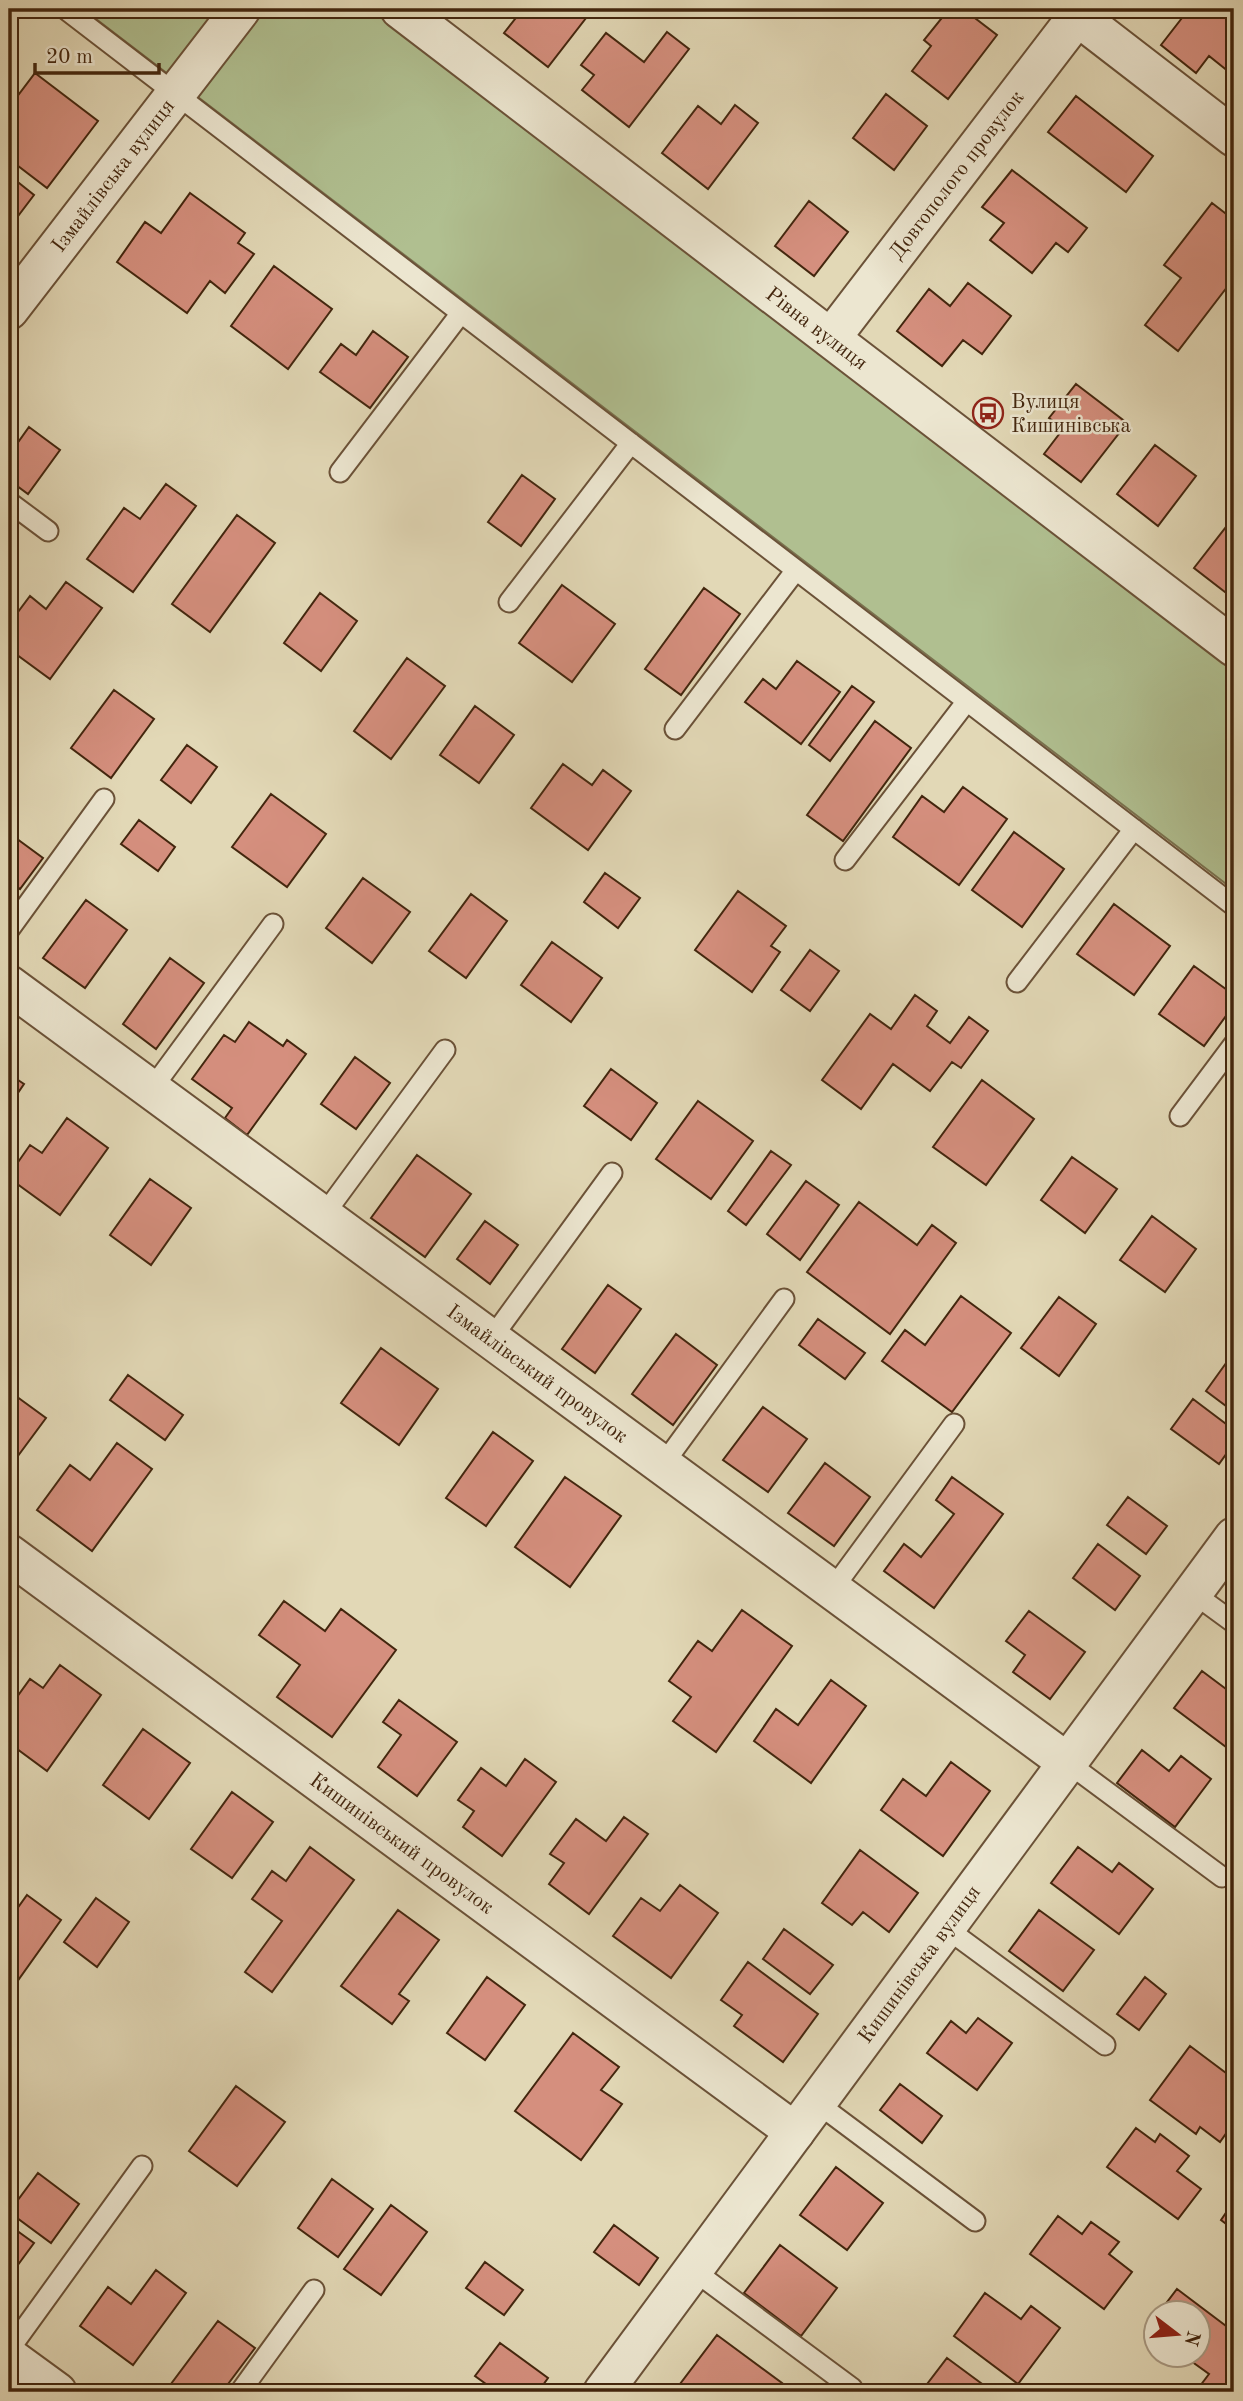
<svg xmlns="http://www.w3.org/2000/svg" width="1243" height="2401" font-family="'Old Standard TT',serif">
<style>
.green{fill:#b0bf90;stroke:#7a724f;stroke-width:2}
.building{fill:#d58f7e;stroke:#43260e;stroke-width:2}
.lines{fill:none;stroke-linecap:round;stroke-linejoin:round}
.service-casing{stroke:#6b5238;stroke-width:23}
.minor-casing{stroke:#6b5238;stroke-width:42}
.tertiary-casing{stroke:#6b5238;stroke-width:42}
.service{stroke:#ece6d0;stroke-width:19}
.minor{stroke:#ece6d0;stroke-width:38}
.tertiary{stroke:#ece6d0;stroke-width:38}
.labels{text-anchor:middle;stroke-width:5;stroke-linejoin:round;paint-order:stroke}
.street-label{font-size:21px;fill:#43260e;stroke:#ece6d0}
.poi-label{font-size:21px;fill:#43260e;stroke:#ece6d0;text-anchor:start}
</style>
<rect width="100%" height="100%" fill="#e2d8b6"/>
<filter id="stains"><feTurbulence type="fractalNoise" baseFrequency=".00286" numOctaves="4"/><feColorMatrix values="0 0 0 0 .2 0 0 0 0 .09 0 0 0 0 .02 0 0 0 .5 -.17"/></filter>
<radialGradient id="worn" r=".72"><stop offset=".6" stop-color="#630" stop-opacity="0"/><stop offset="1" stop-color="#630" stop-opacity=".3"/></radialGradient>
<path class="green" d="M83,9H387L1234,659V890Z"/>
<path class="building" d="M523,9H593L548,67L504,33Z
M949,9H963L997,35L948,99L912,71L931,46L924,40Z
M1189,9H1223L1234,18V76L1209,56L1196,73L1161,45Z
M667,32L689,49L629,127L582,90L594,75L581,65L606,33L644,62Z
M35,73L98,121L47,188L9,159V86L19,94Z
M886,94L927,126L894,170L853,138Z
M1076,96L1153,156L1126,192L1048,132Z
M735,105L758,123L708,189L662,153L698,106L721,124Z
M1012,170L1087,228L1068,252L1056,243L1032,273L990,240L1004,223L982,207Z
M9,175L34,195L9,228Z
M190,193L245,233L238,243L254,254L225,293L210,281L187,313L117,262L145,222L161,233Z
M809,201L848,232L814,276L775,246Z
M1212,203L1234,220V278L1178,351L1145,325L1181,278L1164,265Z
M274,266L332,309L288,369L231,326Z
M968,283L1011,316L982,354L963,340L942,366L897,331L929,289L950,306Z
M373,331L408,357L370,408L320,372L341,344L356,355Z
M1076,384L1127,423L1081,482L1044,454L1063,429L1049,418Z
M29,427L60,450L28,494L9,480V455Z
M1155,445L1196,476L1158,526L1117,494Z
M522,475L555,499L521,546L488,522Z
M166,484L196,506L133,592L87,559L124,508L140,519Z
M237,515L275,543L210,632L172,604Z
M1226,527L1234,533V599L1194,568Z
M66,582L102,608L50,679L9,649V624L30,596L46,609Z
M562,585L615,624L572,682L519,643Z
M704,588L740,614L681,695L645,669Z
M320,593L357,621L321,671L284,643Z
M407,658L445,686L391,759L354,731Z
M797,661L840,692L801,744L745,702L763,679L776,689Z
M852,686L874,702L830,761L809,745Z
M114,690L154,719L111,778L71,748Z
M475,706L514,735L479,783L440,755Z
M875,721L911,748L843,841L807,815Z
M187,745L217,767L191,803L161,780Z
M563,764L592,785L603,770L631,791L588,850L531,808Z
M963,787L1007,819L959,885L893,837L922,796L944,812Z
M271,794L326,834L287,887L232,847Z
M139,820L175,847L158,871L121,844Z
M1014,832L1064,869L1022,927L972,890Z
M9,833L43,858L20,889L9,881Z
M605,873L640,898L618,928L584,902Z
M363,878L410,912L372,963L326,928Z
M738,891L786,926L771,946L780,952L752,992L695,950Z
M471,894L507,921L466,978L429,951Z
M86,900L127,930L85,988L43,958Z
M1114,904L1170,946L1134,995L1077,954Z
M552,942L602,978L571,1022L521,985Z
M810,950L839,971L810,1011L781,990Z
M170,958L204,983L156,1049L123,1024Z
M1194,966L1234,995V1005L1204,1046L1159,1014Z
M915,995L937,1011L927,1026L950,1043L969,1017L988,1031L961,1068L952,1062L930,1091L893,1064L861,1109L822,1080L870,1014L891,1029Z
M249,1022L283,1046L287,1040L306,1054L247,1135L225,1118L232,1108L192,1079L224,1035L235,1042Z
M355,1057L390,1083L356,1129L321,1104Z
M611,1069L657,1103L631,1140L584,1106Z
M9,1074L24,1084L9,1106Z
M982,1080L1034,1119L986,1185L933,1147Z
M698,1101L753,1141L711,1199L656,1159Z
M67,1118L108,1148L60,1215L9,1178V1175L30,1145L42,1153Z
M771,1151L791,1165L746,1225L728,1211Z
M417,1155L471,1194L425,1257L371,1218Z
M1072,1157L1117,1189L1085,1233L1041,1200Z
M150,1179L191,1208L151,1265L110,1235Z
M806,1181L839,1205L800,1260L767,1234Z
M859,1202L917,1245L932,1225L956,1243L890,1334L807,1272Z
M1152,1216L1196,1249L1165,1292L1120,1260Z
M485,1221L518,1245L490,1284L457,1259Z
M608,1285L641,1309L595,1373L562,1349Z
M961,1296L1011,1333L952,1412L882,1361L905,1330L925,1345Z
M1059,1297L1096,1324L1059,1376L1021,1348Z
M818,1319L865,1353L845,1379L799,1345Z
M676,1334L717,1365L673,1425L632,1394Z
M381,1348L438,1389L399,1445L341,1403Z
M1234,1352V1412L1206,1391Z
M128,1375L183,1415L165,1440L110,1400Z
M9,1391L46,1418L9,1468Z
M1193,1399L1234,1430V1443L1219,1464L1171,1429Z
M763,1407L807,1439L768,1492L723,1460Z
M493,1432L533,1461L486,1526L446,1498Z
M117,1443L152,1469L92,1551L37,1510L70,1465L90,1480Z
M825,1463L870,1497L834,1546L788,1513Z
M565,1477L621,1516L570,1587L515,1547Z
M952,1477L1003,1514L934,1608L884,1571L904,1544L921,1557L954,1514L936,1500Z
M1128,1497L1167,1526L1146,1554L1107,1525Z
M1098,1544L1140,1576L1115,1610L1073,1578Z
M284,1601L325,1631L341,1609L396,1650L332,1737L277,1697L300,1665L259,1635Z
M742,1610L792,1646L716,1752L673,1721L691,1697L669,1681L698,1641L712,1651Z
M1029,1611L1085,1652L1050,1699L1013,1672L1025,1655L1006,1641Z
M60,1665L101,1695L47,1771L9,1743V1726L17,1714L9,1708L30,1679L43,1688Z
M1202,1671L1234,1695V1753L1174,1708Z
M831,1680L866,1706L811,1783L754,1741L776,1709L798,1725Z
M399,1700L457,1742L417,1796L378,1767L401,1735L383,1722Z
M143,1729L190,1763L149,1819L103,1785Z
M1142,1750L1169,1771L1181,1756L1211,1779L1175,1827L1117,1783Z
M525,1759L556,1782L502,1856L463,1827L474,1811L458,1800L481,1768L506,1786Z
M951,1762L990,1791L943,1856L881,1810L903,1779L926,1796Z
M232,1792L273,1822L232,1878L191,1849Z
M624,1817L648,1834L589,1914L549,1884L564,1863L550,1854L576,1819L606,1841Z
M310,1847L354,1880L272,1992L245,1972L282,1921L252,1899L272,1871L286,1881Z
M1078,1847L1112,1872L1119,1863L1153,1889L1119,1934L1051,1883Z
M860,1850L918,1893L889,1932L863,1912L852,1925L822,1903Z
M680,1885L718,1913L671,1978L613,1936L641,1898L660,1911Z
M27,1895L61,1920L9,1993V1920Z
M96,1898L129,1922L97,1967L64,1942Z
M398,1910L439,1940L399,1994L409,2001L392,2024L341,1986Z
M1039,1910L1094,1950L1063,1991L1009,1951Z
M784,1929L833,1965L810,1994L763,1959Z
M748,1962L818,2014L783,2062L734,2026L742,2015L721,2000Z
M487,1977L525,2005L485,2060L447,2033Z
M1145,1977L1166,1994L1139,2030L1117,2014Z
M978,2018L1012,2043L977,2090L927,2053L951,2021L966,2033Z
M573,2033L619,2067L601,2090L622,2104L581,2160L515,2111Z
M1190,2046L1234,2079V2122L1220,2142L1200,2127L1196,2134L1150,2100Z
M900,2084L942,2116L922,2143L880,2110Z
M236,2086L285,2122L237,2186L189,2151Z
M1136,2128L1155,2142L1160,2134L1189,2156L1177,2171L1201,2189L1178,2219L1107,2167Z
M836,2167L883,2203L847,2250L800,2215Z
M38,2173L79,2204L51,2243L9,2212Z
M332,2179L373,2209L338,2257L298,2228Z
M1234,2201V2230L1221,2220Z
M391,2205L427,2232L381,2295L344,2269Z
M1058,2216L1082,2234L1091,2222L1119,2242L1109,2254L1132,2272L1104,2309L1030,2254Z
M9,2225L34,2243L9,2277Z
M614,2225L658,2258L639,2285L594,2252Z
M780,2245L837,2288L801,2336L744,2293Z
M485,2262L523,2290L504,2315L466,2288Z
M156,2270L186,2293L133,2365L80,2326L108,2287L131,2304Z
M1177,2289L1234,2332V2392H1209L1200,2386L1209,2374L1184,2356H1198V2314H1158Z
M985,2293L1021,2319L1031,2306L1060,2328L1018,2384L954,2336Z
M218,2321L255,2348L222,2392H165Z
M717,2335L782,2383L775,2392H674Z
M500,2343L548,2378L538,2392H497L475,2376Z
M947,2358L993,2392H921Z"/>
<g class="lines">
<g class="service-casing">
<path id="service" d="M65,9L1234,906
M340,472L461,313
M9,502L48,531
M509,602L631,443
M675,729L796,570
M845,860L967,701
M9,930L104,799
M1017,982L1134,829
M151,1090L273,924
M1180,1116L1234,1044
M323,1216L445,1050
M491,1339L612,1173
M662,1466L784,1299
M832,1590L954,1424
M1193,1593L1234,1623
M1068,1763L1222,1877
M946,1928L1105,2045
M817,2103L975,2221
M693,2270L852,2388
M9,2350L142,2166
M240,2392L314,2290"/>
</g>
<g class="minor-casing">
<g id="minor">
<path d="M1068,9L1234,137"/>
<path id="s1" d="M9,310L241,9"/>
<path id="s2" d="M831,338L1083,9"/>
<path id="s3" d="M9,985L1068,1763"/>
<path id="s4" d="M9,1554L795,2132"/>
<path d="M9,2357L57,2392"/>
<path id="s5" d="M603,2392L1234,1537"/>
</g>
</g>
<g class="tertiary-casing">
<g id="tertiary">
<path id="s6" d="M400,9L1234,647"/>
</g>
</g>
<use href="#service" class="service"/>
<use href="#minor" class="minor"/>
<use href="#tertiary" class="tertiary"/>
</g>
<defs>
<g id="bus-ring" transform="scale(1.575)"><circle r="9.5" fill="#ece6d0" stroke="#8f2418" stroke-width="1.5"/><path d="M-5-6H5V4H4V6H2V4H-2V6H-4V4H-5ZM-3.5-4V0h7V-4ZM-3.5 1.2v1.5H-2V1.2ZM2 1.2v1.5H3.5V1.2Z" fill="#8f2418"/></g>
</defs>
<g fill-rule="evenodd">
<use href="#bus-ring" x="988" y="413"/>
</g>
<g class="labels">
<g class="street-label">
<text dy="7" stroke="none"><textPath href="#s2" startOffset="206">Довгополого провулок</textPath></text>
<text dy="7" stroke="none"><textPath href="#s1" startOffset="170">Ізмайлівська вулиця</textPath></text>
<text dy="7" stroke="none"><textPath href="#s6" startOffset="525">Рівна вулиця</textPath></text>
<text dy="7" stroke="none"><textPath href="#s3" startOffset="656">Ізмайлівський провулок</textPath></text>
<text dy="7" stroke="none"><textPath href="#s4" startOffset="488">Кишинівський провулок</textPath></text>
<text dy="7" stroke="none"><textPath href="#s5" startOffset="532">Кишинівська вулиця</textPath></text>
</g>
<g class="poi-label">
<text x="1011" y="408">Вулиця<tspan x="1011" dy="24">Кишинівська</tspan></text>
</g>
</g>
<rect width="1243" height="2401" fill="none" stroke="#e2d8b6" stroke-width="35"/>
<rect x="10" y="10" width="1222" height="2380" fill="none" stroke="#43260e" stroke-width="3.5"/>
<rect x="18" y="18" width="1208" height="2366" fill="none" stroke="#43260e" stroke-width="2"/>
<g transform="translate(1177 2334) rotate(106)"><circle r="33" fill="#ece6d0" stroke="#a89982" stroke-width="2"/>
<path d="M0-5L12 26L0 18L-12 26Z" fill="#8f2418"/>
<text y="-10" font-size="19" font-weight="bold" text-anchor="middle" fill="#43260e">N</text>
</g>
<path d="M35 63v10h124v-10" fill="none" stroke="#43260e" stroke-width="3.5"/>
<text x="46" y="63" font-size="21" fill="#43260e" stroke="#ece6d0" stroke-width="5" paint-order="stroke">20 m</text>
<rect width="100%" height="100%" filter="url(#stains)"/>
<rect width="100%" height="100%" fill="url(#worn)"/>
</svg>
